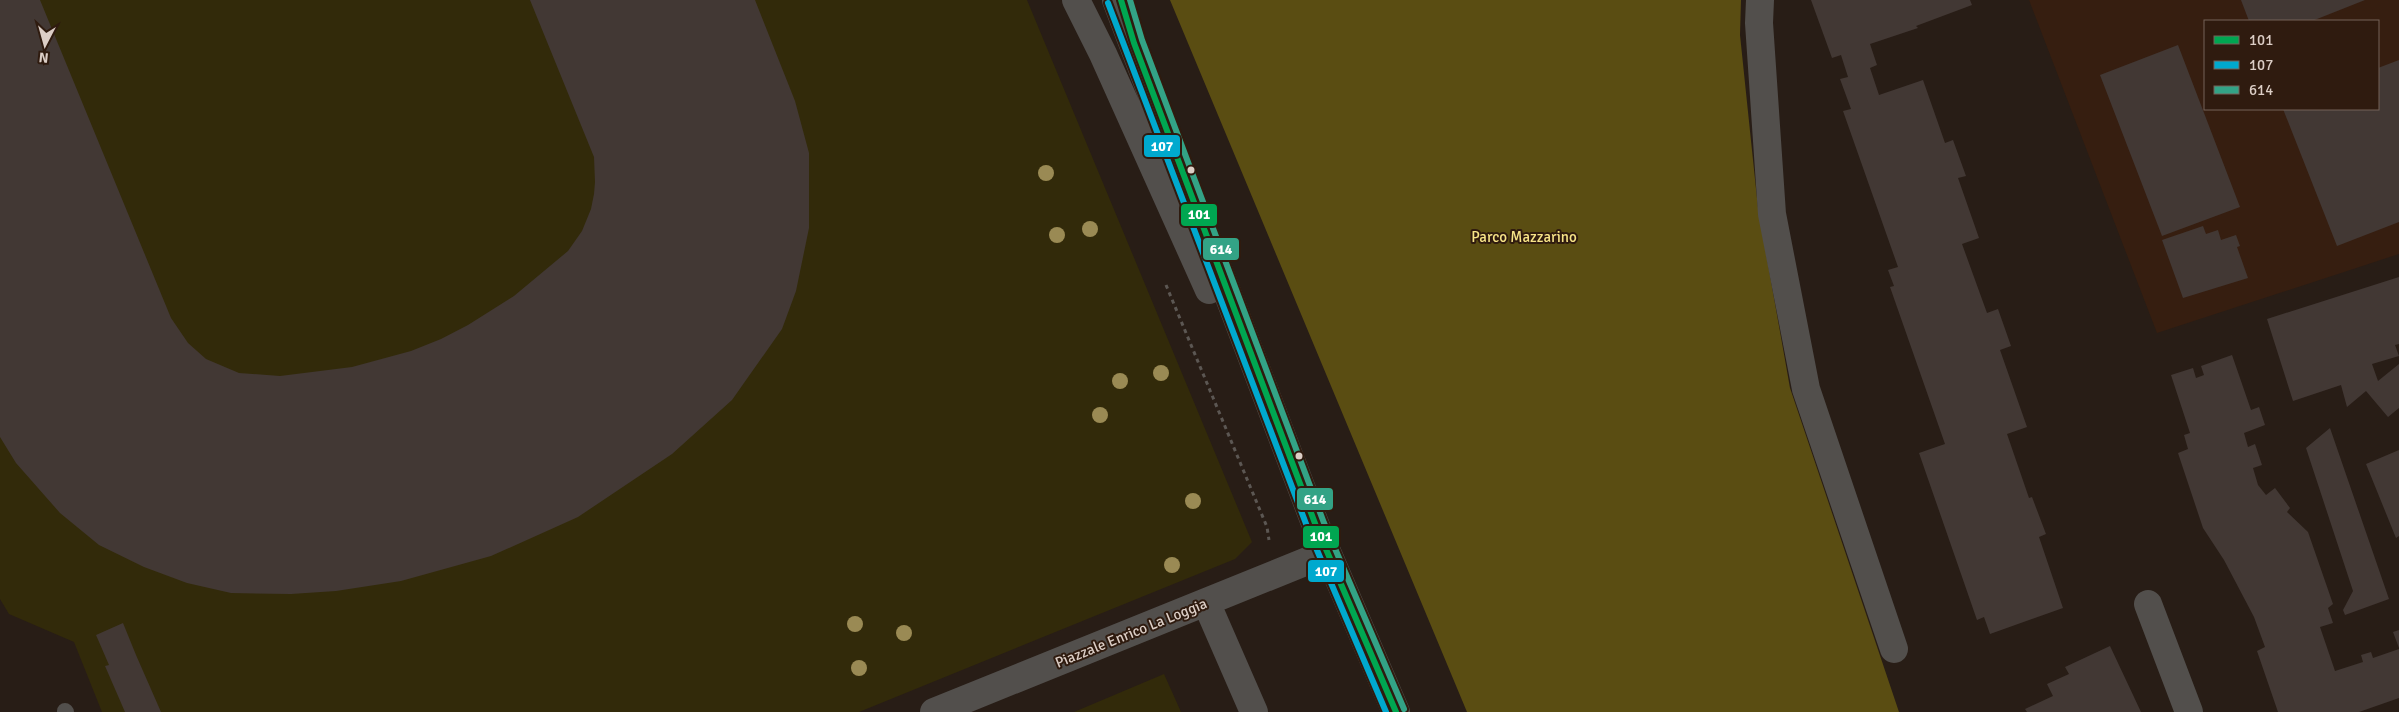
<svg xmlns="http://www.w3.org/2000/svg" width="2399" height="712" font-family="Signika,sans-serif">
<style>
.built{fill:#361e10;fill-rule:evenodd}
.green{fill:#322a0a}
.forest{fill:#5a4d12}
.building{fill:#423834}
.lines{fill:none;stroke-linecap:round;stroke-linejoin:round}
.path{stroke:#5c5753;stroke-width:3;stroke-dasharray:4 4;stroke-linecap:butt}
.service{stroke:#524f4c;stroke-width:16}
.minor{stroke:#524f4c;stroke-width:28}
.tertiary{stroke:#524f4c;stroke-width:28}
.bus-1-casing{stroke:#2f1b0f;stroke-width:10}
.bus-2-casing{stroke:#2f1b0f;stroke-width:10}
.bus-3-casing{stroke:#2f1b0f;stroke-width:10}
.bus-1{stroke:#00a651;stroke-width:6}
.bus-2{stroke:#00a9ce;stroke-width:6}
.bus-3{stroke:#33a386;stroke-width:6}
.tree{fill:#9a8a54}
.bus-dot{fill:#dccec6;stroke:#2f1b0f;stroke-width:2}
.labels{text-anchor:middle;stroke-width:4;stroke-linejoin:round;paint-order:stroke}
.park-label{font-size:15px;fill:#f7e487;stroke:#2f1b0f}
.street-label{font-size:15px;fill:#dccec6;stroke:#2f1b0f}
.line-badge{stroke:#2f1b0f;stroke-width:2}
.badge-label{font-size:14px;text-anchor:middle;font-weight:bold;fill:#fff}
</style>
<rect width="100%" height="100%" fill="#281d16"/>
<path class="built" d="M2029,0H2399V254L2157,333ZM2205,21H2378V109H2205Z"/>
<path class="green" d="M0,0H1027L1252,542L1235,559L859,712H102L74,642L9,614L0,599Z
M1164,674L1181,712H1074Z"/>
<path class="forest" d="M1170,0H1741L1740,35L1758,208L1790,388L1899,712H1467Z"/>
<path class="building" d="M0,0H40L171,318L188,343L206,359L239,373L280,376L352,367L411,351L441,339L468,325L514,296L568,251L582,231L591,209L594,194L595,182L594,157L530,0H755L795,101L809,153V228L796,291L782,329L732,400L672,454L578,517L491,556L401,581L336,591L291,594L231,593L187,583L144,567L99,545L60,513L16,463L0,437Z
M1811,0H1970L1972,5L1916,26L1918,28L1870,44L1877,65L1870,68L1879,95L1923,80L1945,143L1953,140L1966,176L1958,178L1979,238L1962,244L1987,313L1998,309L2011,346L2000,350L2027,427L2007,434L2029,498L2032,497L2046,534L2039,537L2063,608L1990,634L1984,617L1977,620L1919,453L1945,444L1890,287L1894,286L1888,270L1898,267L1843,111L1851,109L1840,79L1848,77L1841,55L1832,58Z
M2241,0H2365L2312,21H2249Z
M2178,45L2240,207L2162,236L2100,75Z
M2399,60V222L2337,246L2283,109H2378V68Z
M2203,226L2206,234L2218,230L2221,240L2236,235L2240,246L2237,247L2248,278L2183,298L2162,240Z
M2399,277V344L2395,345L2399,356L2372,364L2378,381L2399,364V408L2388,417L2366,391L2347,407L2341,385L2293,401L2267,319Z
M2232,355L2251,410L2259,407L2265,425L2244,433L2248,447L2255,444L2262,465L2253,468L2258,485L2266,495L2275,488L2290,508L2287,512L2308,532L2333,604L2328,608L2333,623L2320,627L2335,671L2363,662L2361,655L2371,652L2373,658L2399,649V698L2359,712H2278L2257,651L2265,647L2254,617L2224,560L2203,528L2178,453L2188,449L2184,435L2190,433L2171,375L2193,368L2196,378L2204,375L2201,366Z
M2330,428L2389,599L2345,615L2343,610L2353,591L2306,448Z
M2399,450V536L2396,538L2366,464Z
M123,623L136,655L161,712H125L105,666L109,665L96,635Z
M2399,630V648L2393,632Z
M2110,646L2141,712H2027L2025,709L2053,696L2047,684L2069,674L2065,667Z"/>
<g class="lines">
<path class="path" d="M1166,285L1267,527L1269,540"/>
<path class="service" d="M65,711L66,712"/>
<path class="minor" d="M1760,0L1759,23L1772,214L1806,389L1894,649
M1206,602L1254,712
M2148,604L2189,712
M934,712L1327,553"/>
<path class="tertiary" d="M1076,0L1103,54L1209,290
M1116,0L1316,526L1396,712"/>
<g class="bus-1-casing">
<path id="bus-1" d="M1121,0L1134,43L1316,526L1396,712"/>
</g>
<g class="bus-2-casing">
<path id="bus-2" d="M1108,3L1308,529L1386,712"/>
</g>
<g class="bus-3-casing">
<path id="bus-3" d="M1130,0L1142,40L1324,523L1404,709"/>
</g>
<use href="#bus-1" class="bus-1"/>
<use href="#bus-2" class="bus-2"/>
<use href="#bus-3" class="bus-3"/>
</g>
<g class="tree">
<circle cx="1046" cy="173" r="8"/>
<circle cx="1090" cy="229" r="8"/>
<circle cx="1057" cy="235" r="8"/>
<circle cx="1161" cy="373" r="8"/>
<circle cx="1120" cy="381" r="8"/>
<circle cx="1100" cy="415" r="8"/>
<circle cx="1193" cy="501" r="8"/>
<circle cx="1172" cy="565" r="8"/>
<circle cx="855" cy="624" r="8"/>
<circle cx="904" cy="633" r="8"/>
<circle cx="859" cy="668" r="8"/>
</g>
<g class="bus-dot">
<circle cx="1191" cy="170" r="4.5"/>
<circle cx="1299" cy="456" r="4.5"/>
</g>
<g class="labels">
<g class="park-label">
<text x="1524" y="242">Parco Mazzarino</text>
</g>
<g class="street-label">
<text transform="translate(1131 633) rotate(-22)" y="5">Piazzale Enrico La Loggia</text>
</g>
</g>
<g class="line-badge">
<rect x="1143" y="134" width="38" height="24" rx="5" fill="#00a9ce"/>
<rect x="1180" y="203" width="38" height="24" rx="5" fill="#00a651"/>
<rect x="1202" y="237" width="38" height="24" rx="5" fill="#33a386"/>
<rect x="1296" y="487" width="38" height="24" rx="5" fill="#33a386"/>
<rect x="1302" y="525" width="38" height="24" rx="5" fill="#00a651"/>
<rect x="1307" y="559" width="38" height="24" rx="5" fill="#00a9ce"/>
</g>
<g class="badge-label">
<text x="1162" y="151">107</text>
<text x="1199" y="219">101</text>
<text x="1221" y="254">614</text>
<text x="1315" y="504">614</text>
<text x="1321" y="541">101</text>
<text x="1326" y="576">107</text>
</g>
<rect x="2204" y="20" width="175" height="90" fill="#2f1b0f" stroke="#746358"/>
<rect x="2214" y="36" width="25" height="8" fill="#00a651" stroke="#746358"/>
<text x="2249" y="45" font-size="15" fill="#dccec6">101</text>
<rect x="2214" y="61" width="25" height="8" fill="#00a9ce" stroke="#746358"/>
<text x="2249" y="70" font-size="15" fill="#dccec6">107</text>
<rect x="2214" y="86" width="25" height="8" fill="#33a386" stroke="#746358"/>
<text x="2249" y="95" font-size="15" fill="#dccec6">614</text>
<g transform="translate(45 45) rotate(186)" stroke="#2f1b0f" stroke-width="4" paint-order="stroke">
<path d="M0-4L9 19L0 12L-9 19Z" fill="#dccec6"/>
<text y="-8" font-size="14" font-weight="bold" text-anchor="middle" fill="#dccec6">N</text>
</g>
</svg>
